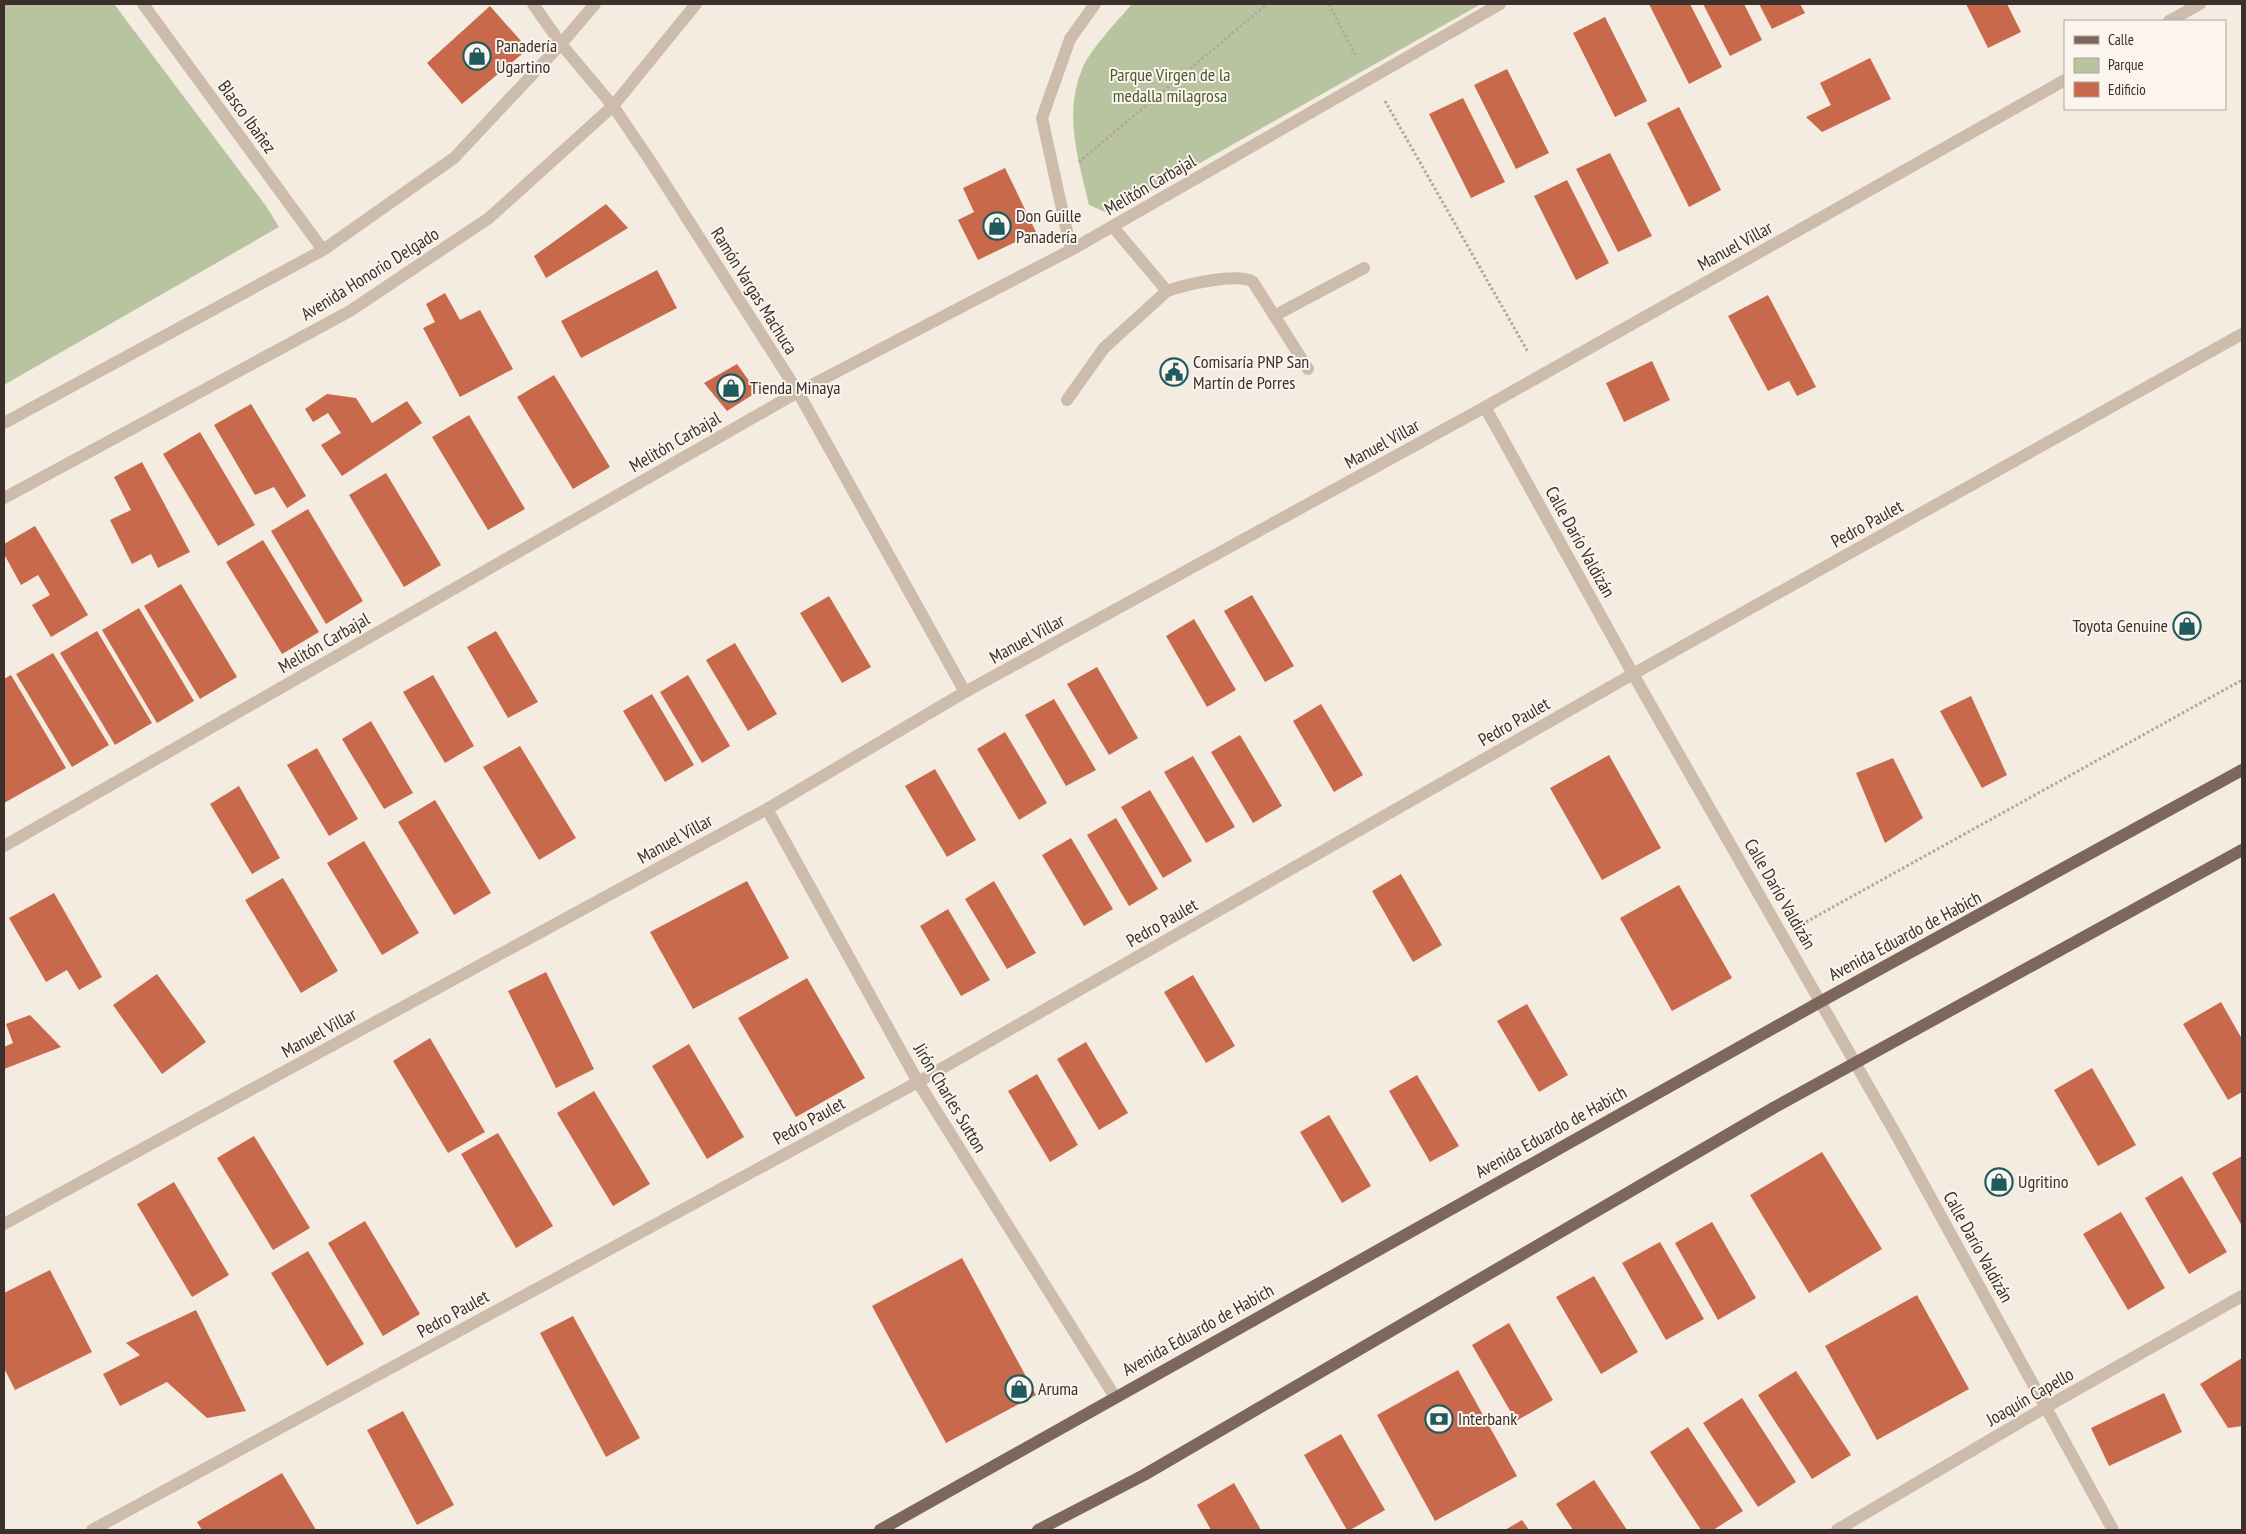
<svg xmlns="http://www.w3.org/2000/svg" width="2246" height="1534" font-family="'PT Sans Narrow',sans-serif">
<style>
.green{fill:#b8c4a0}
.building{fill:#c8694b}
.lines{fill:none;stroke-linecap:round;stroke-linejoin:round}
.path{stroke:#b9a596;stroke-width:3;stroke-dasharray:2.5 2.5;stroke-linecap:butt}
.service{stroke:#cdbbac;stroke-width:12}
.minor{stroke:#cdbbac;stroke-width:12}
.tertiary{stroke:#cdbbac;stroke-width:12}
.primary{stroke:#7d675c;stroke-width:12}
.labels{text-anchor:middle;stroke-width:4;stroke-linejoin:round;paint-order:stroke}
.poi-label{font-size:18px;fill:#3b302b;stroke:#fbf5ee;text-anchor:start}
.park-label{font-size:18px;fill:#4a5a2e;stroke:#fbf5ee}
.street-label{font-size:18px;fill:#3b302b;stroke:#fbf5ee}
</style>
<rect width="100%" height="100%" fill="#f4ebe1"/>
<path class="green" d="M4,4H114L266,206L279,227L4,385Z
M1132,4H1481L1110,214L1089,205C1078,158 1063,113 1083,67C1090,50 1119,19 1132,4Z"/>
<path class="building" d="M1649,4H1690L1722,67L1689,84Z
M1703,4H1744L1762,40L1730,56Z
M1759,4H1800L1805,13L1772,29Z
M1966,4H2007L2021,32L1988,48Z
M490,6L528,49L462,104L427,63Z
M1605,17L1647,101L1615,117L1573,33Z
M1870,58L1891,99L1822,132L1806,117L1831,105L1820,83Z
M1507,69L1549,153L1516,169L1474,85Z
M1463,98L1505,182L1471,198L1429,114Z
M1679,107L1721,190L1689,207L1647,123Z
M1610,153L1652,236L1618,252L1576,169Z
M1005,168L1036,232L978,260L958,220L974,212L963,188Z
M1567,180L1609,263L1576,280L1534,196Z
M606,204L628,228L546,278L534,256Z
M657,270L677,308L581,358L561,321Z
M445,293L460,320L480,310L513,369L460,397L423,328L435,322L426,304Z
M1768,295L1816,387L1797,396L1789,381L1768,391L1728,316Z
M1652,361L1670,400L1624,422L1606,383Z
M737,364L757,392L727,411L704,383Z
M554,375L610,467L573,489L517,397Z
M327,394L356,398L372,423L407,401L422,423L342,476L321,445L341,433L328,413L313,422L305,409Z
M251,404L306,496L287,508L274,487L255,495L214,425Z
M469,415L525,509L488,530L432,437Z
M200,432L255,525L218,546L163,454Z
M142,462L190,552L158,568L151,554L132,564L110,520L131,510L114,477Z
M386,473L441,565L404,587L349,495Z
M308,509L363,601L326,624L271,531Z
M35,526L88,615L51,637L32,605L50,595L38,575L21,585L4,554V544Z
M263,540L319,632L282,654L226,562Z
M181,584L237,677L200,699L144,606Z
M1252,595L1294,666L1265,682L1224,611Z
M829,596L871,667L842,683L800,613Z
M139,608L194,701L157,723L102,630Z
M1194,619L1236,690L1207,707L1166,636Z
M97,631L152,723L115,745L60,653Z
M496,631L538,702L508,718L467,647Z
M735,643L777,714L748,731L706,660Z
M53,653L109,745L72,767L16,674Z
M1097,667L1138,738L1109,755L1067,684Z
M11,675L66,768L4,803V679Z
M433,675L474,746L445,763L403,692Z
M688,675L730,746L702,763L660,692Z
M652,694L694,765L665,782L623,711Z
M1971,696L2007,775L1982,788L1940,711Z
M1054,699L1096,770L1066,786L1025,715Z
M1321,704L1363,775L1334,792L1293,721Z
M371,721L413,793L384,809L342,739Z
M1005,732L1047,803L1019,820L977,749Z
M1240,735L1282,806L1253,823L1211,752Z
M520,746L576,838L539,860L483,767Z
M317,748L358,819L329,836L287,765Z
M1609,755L1661,848L1602,880L1550,788Z
M1193,756L1235,827L1206,843L1164,772Z
M1893,758L1923,818L1885,843L1856,773Z
M935,769L976,840L947,857L905,786Z
M239,786L280,858L252,874L210,804Z
M1150,790L1192,861L1163,878L1121,807Z
M435,800L491,893L454,915L398,822Z
M1116,818L1158,889L1129,906L1087,835Z
M1071,838L1113,909L1084,926L1042,855Z
M364,841L419,933L382,955L327,863Z
M1401,874L1442,945L1413,962L1372,891Z
M283,878L338,971L301,993L245,900Z
M747,881L789,958L693,1009L650,932Z
M994,881L1036,953L1007,969L965,899Z
M1679,885L1732,978L1672,1011L1620,918Z
M54,893L102,977L79,990L67,970L46,982L9,918Z
M948,909L990,980L961,996L920,926Z
M546,972L594,1069L556,1088L508,991Z
M157,974L206,1042L162,1074L113,1005Z
M1193,975L1235,1046L1206,1063L1164,992Z
M807,978L865,1078L796,1117L738,1018Z
M2221,1002L2242,1039V1092L2228,1100L2183,1024Z
M1527,1004L1568,1075L1539,1092L1497,1021Z
M30,1015L61,1047L4,1069V1047L13,1043L6,1024Z
M430,1038L485,1132L448,1153L393,1061Z
M1086,1042L1128,1113L1099,1130L1057,1059Z
M689,1044L744,1137L707,1159L652,1066Z
M2092,1068L2136,1145L2098,1166L2054,1090Z
M1037,1074L1078,1145L1050,1162L1008,1091Z
M1417,1075L1459,1146L1430,1162L1389,1091Z
M594,1091L650,1184L613,1206L557,1113Z
M1329,1115L1371,1186L1342,1203L1300,1132Z
M498,1133L553,1226L516,1248L461,1154Z
M254,1136L310,1228L273,1250L217,1158Z
M1822,1152L1882,1249L1809,1293L1750,1195Z
M2242,1156V1226L2212,1173Z
M2182,1176L2227,1252L2189,1274L2145,1198Z
M174,1182L229,1275L192,1297L137,1204Z
M2121,1212L2165,1288L2128,1310L2083,1234Z
M365,1221L420,1314L383,1336L328,1243Z
M1712,1222L1756,1298L1718,1320L1675,1243Z
M1660,1242L1704,1319L1666,1340L1622,1263Z
M308,1251L364,1344L327,1366L271,1273Z
M962,1258L1036,1395L946,1443L872,1306Z
M50,1270L92,1352L15,1390L4,1368V1293Z
M1594,1276L1638,1352L1601,1374L1556,1297Z
M1917,1295L1969,1389L1877,1440L1825,1346Z
M196,1310L246,1411L207,1418L167,1382L120,1406L103,1374L140,1355L126,1343Z
M573,1316L640,1438L606,1457L540,1333Z
M1509,1323L1553,1400L1516,1421L1472,1345Z
M2242,1358V1426L2228,1428L2200,1384Z
M1458,1370L1517,1476L1435,1521L1377,1415Z
M1796,1371L1851,1455L1812,1479L1758,1395Z
M2164,1393L2182,1432L2109,1466L2091,1428Z
M1742,1398L1796,1482L1758,1507L1703,1423Z
M403,1411L454,1505L417,1525L367,1430Z
M1688,1427L1743,1511L1713,1530H1701L1650,1452Z
M1341,1434L1385,1510L1350,1530H1347L1304,1455Z
M282,1473L316,1530H202L197,1522Z
M1594,1480L1627,1530H1573L1556,1504Z
M1234,1483L1261,1530H1211L1197,1505Z
M1522,1520L1529,1530H1505Z"/>
<g class="lines">
<path class="path" d="M1329,4L1356,56
M1385,101L1528,352
M1079,162L1267,4
M1806,922L2242,680"/>
<path class="service" d="M1113,227L1167,291C1184,285 1238,272 1253,282L1308,369
M1274,316L1364,268
M1067,400L1104,348L1167,291"/>
<path class="minor" d="M143,4L323,250
M533,4L561,44
M1071,250L1042,118L1070,39L1095,4
M4,846L798,392L1071,250L1500,4
M92,1530L918,1082L1633,674L2242,334
M1837,1530L2046,1407L2242,1296"/>
<path class="tertiary" d="M2169,21L2200,4
M561,44L613,106L651,162L798,392L965,692
M1485,407L1633,674L1898,1138L2113,1530
M4,423L323,250L454,158L561,44L595,4
M4,498L350,311L489,218L613,106L696,4
M767,809L918,1082L1115,1397
M4,1224L767,809L965,692L1485,407L2065,80"/>
<path class="primary" d="M880,1530L1820,1002L2242,770
M1038,1530L1144,1475L1775,1107L2242,850"/>
</g>
<defs>
<g id="shop-ring" transform="scale(1.4375)"><circle r="9.5" fill="#fbf5ee" stroke="#1f5a5e" stroke-width="1.5"/><path d="M-5-2.5h2.3a2.7 3.5 0 0 1 5.4 0H5L5.5 6h-11ZM-1.5-2.5h3a1.5 2.3 0 0 0-3 0Z" fill="#1f5a5e"/></g>
<g id="civic-ring" transform="scale(1.4375)"><circle r="9.5" fill="#fbf5ee" stroke="#1f5a5e" stroke-width="1.5"/><path d="M-.6-6.5H3V-4.5H.6V-3L4-1V1h2V6H-6V1h2V-1L-.6-3ZM-1.2 2.5V6h2.4V2.5Z" fill="#1f5a5e"/></g>
<g id="bank-ring" transform="scale(1.4375)"><circle r="9.5" fill="#fbf5ee" stroke="#1f5a5e" stroke-width="1.5"/><path d="M-6-4H6V4H-6ZM0-2.3a2.3 2.3 0 1 0 0 4.6a2.3 2.3 0 1 0 0-4.6Z" fill="#1f5a5e"/></g>
</defs>
<g fill-rule="evenodd">
<use href="#shop-ring" x="477" y="56"/>
<use href="#shop-ring" x="997" y="226"/>
<use href="#civic-ring" x="1174" y="372"/>
<use href="#shop-ring" x="731" y="388"/>
<use href="#shop-ring" x="2187" y="626"/>
<use href="#shop-ring" x="1999" y="1182"/>
<use href="#shop-ring" x="1019" y="1389"/>
<use href="#bank-ring" x="1439" y="1419"/>
</g>
<g class="labels">
<g class="poi-label">
<text x="496" y="52">Panadería<tspan x="496" dy="21">Ugartino</tspan></text>
<text x="1016" y="222">Don Guille<tspan x="1016" dy="21">Panadería</tspan></text>
<text x="1193" y="368">Comisaría PNP San<tspan x="1193" dy="21">Martín de Porres</tspan></text>
<text x="750" y="394">Tienda Minaya</text>
<text x="2168" y="632" text-anchor="end">Toyota Genuine</text>
<text x="2018" y="1188">Ugritino</text>
<text x="1038" y="1395">Aruma</text>
<text x="1458" y="1425">Interbank</text>
</g>
<g class="park-label">
<text x="1170" y="81">Parque Virgen de la<tspan x="1170" dy="21">medalla milagrosa</tspan></text>
</g>
<g class="street-label">
<text transform="translate(247 117) rotate(54)" y="6">Blasco Ibañez</text>
<text transform="translate(1150 185) rotate(-30)" y="6">Melitón Carbajal</text>
<text transform="translate(1735 246) rotate(-29)" y="6">Manuel Villar</text>
<text transform="translate(370 274) rotate(-32)" y="6">Avenida Honorio Delgado</text>
<text transform="translate(754 291) rotate(58)" y="6">Ramón Vargas Machuca</text>
<text transform="translate(675 442) rotate(-30)" y="6">Melitón Carbajal</text>
<text transform="translate(1382 444) rotate(-29)" y="6">Manuel Villar</text>
<text transform="translate(1867 524) rotate(-29)" y="6">Pedro Paulet</text>
<text transform="translate(1580 542) rotate(61)" y="6">Calle Darío Valdizán</text>
<text transform="translate(1027 639) rotate(-29)" y="6">Manuel Villar</text>
<text transform="translate(324 643) rotate(-30)" y="6">Melitón Carbajal</text>
<text transform="translate(1514 722) rotate(-30)" y="6">Pedro Paulet</text>
<text transform="translate(675 839) rotate(-29)" y="6">Manuel Villar</text>
<text transform="translate(1780 894) rotate(60)" y="6">Calle Darío Valdizán</text>
<text transform="translate(1162 923) rotate(-30)" y="6">Pedro Paulet</text>
<text transform="translate(1905 936) rotate(-28)" y="6">Avenida Eduardo de Habich</text>
<text transform="translate(319 1033) rotate(-29)" y="6">Manuel Villar</text>
<text transform="translate(950 1098) rotate(59)" y="6">Jirón Charles Sutton</text>
<text transform="translate(809 1121) rotate(-29)" y="6">Pedro Paulet</text>
<text transform="translate(1551 1132) rotate(-29)" y="6">Avenida Eduardo de Habich</text>
<text transform="translate(1978 1247) rotate(61)" y="6">Calle Darío Valdizán</text>
<text transform="translate(453 1314) rotate(-29)" y="6">Pedro Paulet</text>
<text transform="translate(1198 1330) rotate(-29)" y="6">Avenida Eduardo de Habich</text>
<text transform="translate(2030 1397) rotate(-30)" y="6">Joaquín Capello</text>
</g>
</g>
<rect width="2246" height="1534" fill="none" stroke="#3b302b" stroke-width="10"/>
<rect x="2064" y="20" width="162" height="90" fill="#fbf5ee" stroke="#aea6a0"/>
<rect x="2074" y="36" width="25" height="8" fill="#7d675c" stroke="#aea6a0"/>
<text x="2108" y="45" font-size="15" fill="#3b302b">Calle</text>
<rect x="2074" y="58" width="25" height="15" fill="#b8c4a0" stroke="#aea6a0"/>
<text x="2108" y="70" font-size="15" fill="#3b302b">Parque</text>
<rect x="2074" y="82" width="25" height="15" fill="#c8694b" stroke="#aea6a0"/>
<text x="2108" y="95" font-size="15" fill="#3b302b">Edificio</text>
</svg>
